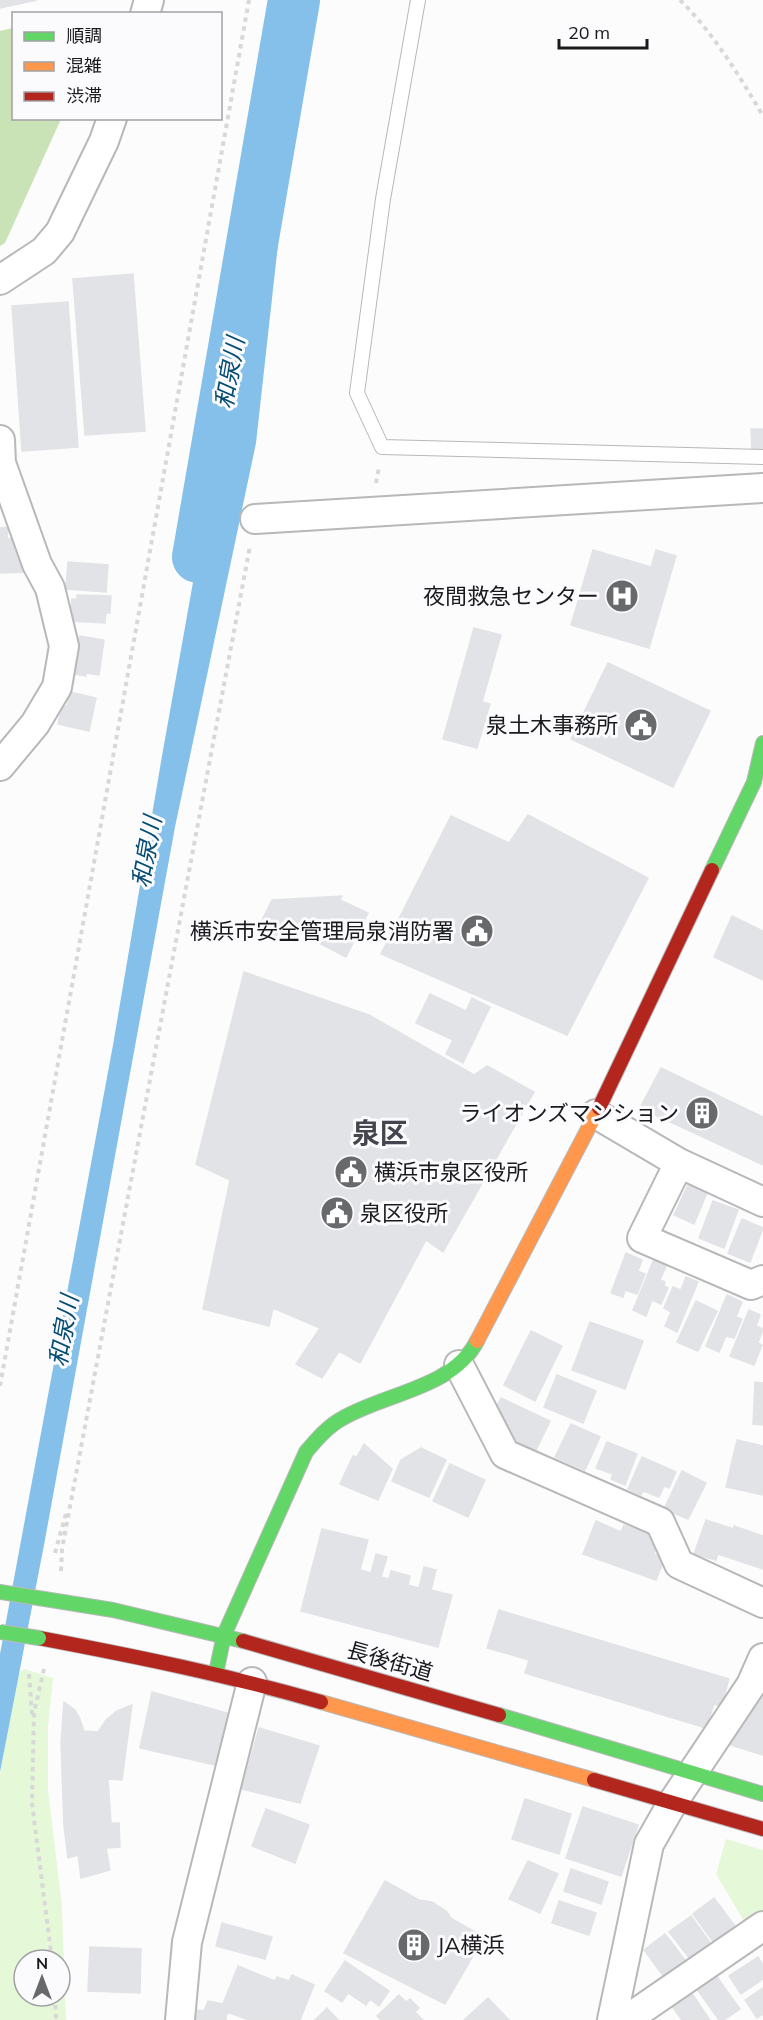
<svg xmlns="http://www.w3.org/2000/svg" width="763" height="2020" font-family="Mulish,'Noto Sans JP',sans-serif">
<style>
.green{fill:#e5f8d8;fill-rule:evenodd}
.forest{fill:#c9e2b6}
.water{fill:#84c0e9}
.lines{fill:none;stroke-linecap:round;stroke-linejoin:round}
.river{stroke:#84c0e9;stroke-width:52}
.building{fill:#e2e3e7;stroke:#e2e3e5;stroke-width:1.5}
.lane-casing{stroke:#b8b8ba;stroke-width:16}
.street-casing{stroke:#b8b8ba;stroke-width:32}
.fast-casing{stroke:#b8b8ba;stroke-width:16}
.slow-casing{stroke:#b8b8ba;stroke-width:16}
.jam-casing{stroke:#b8b8ba;stroke-width:16}
.path{stroke:#d8d8d8;stroke-width:4;stroke-dasharray:4.5 4.5;stroke-linecap:butt}
.lane{stroke:#fff;stroke-width:14}
.street{stroke:#fff;stroke-width:28}
.fast{stroke:#63d668;stroke-width:14}
.slow{stroke:#ff974d;stroke-width:14}
.jam{stroke:#b3261e;stroke-width:14}
.fast-bridge-casing{stroke:#b8b8ba;stroke-width:16;stroke-linecap:butt}
.fast-bridge{stroke:#63d668;stroke-width:14}
.labels{text-anchor:middle;stroke-width:6;stroke-linejoin:round;paint-order:stroke}
.poi-label{font-size:22px;fill:#191a1d;stroke:#fbfbfe;text-anchor:end}
.street-label{font-size:22px;fill:#191a1d;stroke:#fbfbfe}
.water-label{font-size:24px;font-style:italic;fill:#054c73;stroke:#fbfbfe}
.district-label{font-size:28px;font-weight:bold;fill:#43464e;stroke:#fbfbfe}
</style>
<rect width="100%" height="100%" fill="#fcfcfd"/>
<path class="green" d="M24,1669L53,1678L48,1727V1790L62,1906L66,2020H0V1774L17,1674ZM24,1960H60V1996H24Z
M726,1839L763,1850V1914L747,1926L716,1874Z"/>
<path class="forest" d="M13,28L14,118L61,119L5,243L0,246V31Z"/>
<path class="water" d="M284,0H305L256,443L175,827L44,1545L0,1772V1654L113,1045L162,756L235,347L274,118Z"/>
<g class="lines">
<path class="river" d="M198,557L294,0"/>
</g>
<path class="building" d="M0,0H37L0,8Z
M133,274L145,431L85,435L73,279Z
M68,302L78,447L22,451L12,306Z
M751,429H763V450H752Z
M8,527L7,539H19L29,572L0,573V528Z
M593,550L651,567L656,550L676,556L649,648L571,625Z
M68,562L108,565L106,592L66,589Z
M77,595L111,596L110,613H106L105,623L70,621L72,599H77Z
M474,628L501,635L482,702L490,704L477,748L443,739Z
M80,636L104,640L99,675L86,673V676L69,673L74,643L78,644Z
M608,663L710,711L673,787L571,739Z
M70,692L96,698L89,731L58,724L62,705L67,706Z
M528,815L648,878L567,1035L381,954L451,816L509,843Z
M342,896L340,900L368,913L346,957L298,932L296,936L280,929L276,936L258,928L272,900Z
M732,916L763,931V980L714,957Z
M244,972L369,1015L474,1075L487,1066L534,1092L443,1252L426,1240L360,1363L339,1351L322,1378L296,1364L320,1328L273,1308L269,1326L203,1309L230,1180L196,1164Z
M430,994L466,1011L472,998L490,1007L463,1063L446,1054L453,1040L416,1023Z
M661,1068L763,1117V1165L640,1108Z
M688,1185L707,1193L694,1224L674,1215Z
M713,1201L738,1210L724,1248L699,1238Z
M742,1219L763,1228L750,1262L728,1253Z
M626,1253L642,1260L638,1271L645,1274L637,1294L625,1290L623,1297L611,1293Z
M654,1259L667,1264L660,1280L665,1282L664,1286L668,1288L661,1304L652,1300L646,1316L633,1310Z
M686,1277L698,1282L677,1332L665,1326L671,1312L664,1308L673,1287L681,1290Z
M727,1295L742,1302L736,1317L742,1319L734,1338L726,1336L719,1352L706,1346Z
M696,1301L717,1311L698,1351L677,1342Z
M749,1310L760,1315L756,1326L763,1329L758,1343L762,1345L754,1365L730,1356Z
M590,1322L643,1341L625,1389L572,1370Z
M531,1331L562,1346L535,1401L504,1385Z
M557,1375L596,1391L583,1423L544,1407Z
M755,1382L763,1383V1425L753,1424Z
M501,1398L550,1421L536,1450L507,1437L493,1415Z
M571,1424L600,1437L585,1470L555,1457Z
M737,1440L763,1446V1495L726,1487Z
M607,1442L637,1454L625,1485L611,1479L613,1474L596,1468Z
M364,1444L392,1469L378,1500L340,1484L353,1456L357,1457Z
M421,1448L446,1460L429,1497L392,1481L401,1460Z
M642,1457L676,1472L669,1488L664,1486L659,1497L643,1491L641,1495L628,1489Z
M450,1464L485,1480L468,1517L433,1501Z
M682,1471L706,1483L688,1519L664,1509Z
M706,1520L734,1529V1526L763,1536V1569L718,1554L716,1560L694,1554Z
M596,1521L621,1532L624,1525L659,1539L654,1554L665,1558L656,1580L583,1554Z
M322,1529L368,1540L360,1570L371,1573L376,1554L387,1557L381,1577L389,1579L391,1571L410,1576L408,1585L419,1588L424,1567L436,1570L431,1590L452,1595L438,1647L301,1611Z
M499,1610L729,1679L721,1706L714,1704L706,1728L525,1673L529,1660L487,1648Z
M763,1690V1755L724,1743Z
M152,1692L234,1715L220,1766L140,1748Z
M64,1702L75,1710L80,1719L84,1731L98,1732L106,1720L117,1711L132,1705L122,1780L108,1779L111,1823H119L120,1847L106,1848L110,1870L81,1878L78,1855L68,1858L64,1826L61,1743Z
M259,1728L319,1746L300,1803L242,1789Z
M525,1799L571,1814L559,1854L512,1839Z
M583,1807L638,1825L621,1876L566,1858Z
M266,1809L309,1825L295,1863L252,1846Z
M528,1861L558,1874L540,1913L509,1899Z
M571,1869L608,1882L601,1904L564,1891Z
M385,1881L419,1900L432,1902L446,1911L452,1919L484,1937L445,2004L344,1953Z
M714,1898L738,1930L716,1946L693,1914Z
M559,1901L596,1913L589,1935L552,1923Z
M691,1916L714,1948L693,1963L669,1932Z
M222,1923L272,1937L265,1959L216,1946Z
M665,1934L689,1965L667,1981L644,1950Z
M90,1947L141,1949L140,1993L88,1991Z
M758,1957L763,1965V1979L741,1994L729,1976Z
M345,1961L389,1991L379,2006L370,1999L366,2005L348,1993L342,2002L325,1991Z
M238,1966L275,1981L277,1977L289,1981L292,1975L314,1985L300,2020H249L227,2012L226,2020H196L198,2010L204,2011L208,2001L223,2004Z
M715,1974L740,2009L724,2020H719L696,1988Z
M763,1988V2014L757,2018L745,2000Z
M691,1992L710,2020H682L671,2005Z
M399,1995L406,2002L410,1999L419,2008L415,2012L423,2020H381L377,2016Z
M488,1998L509,2020H464Z
M327,2008L338,2020H315Z"/>
<g class="lines">
<g class="lane-casing">
<path id="lane" d="M418,0L383,199L357,393L382,447L763,457"/>
</g>
<g class="street-casing">
<path id="street" d="M145,14L149,0
M0,280L44,251L60,232L104,141L112,118
M0,440L1,463L37,564L50,588L64,646L57,687L35,724L0,766
M255,519L763,488
M596,1114L679,1163L763,1202
M679,1163L642,1238L751,1285L763,1280
M459,1365L505,1454L660,1522L679,1564L763,1603
M180,2020L187,1942L252,1682
M612,2020L649,1844L673,1802L751,1685L763,1658
M626,2020L763,1926"/>
</g>
<g class="fast-casing">
<path id="fast" d="M712,870L754,782L763,743
M0,1592L113,1610L243,1641
M216,1673L224,1635L306,1452C317,1439 328,1426 343,1418C386,1393 453,1388 477,1341
M499,1715L763,1794"/>
</g>
<g class="slow-casing">
<path id="slow" d="M477,1341L599,1108
M321,1702L594,1780"/>
</g>
<g class="jam-casing">
<path id="jam" d="M599,1108L712,870
M39,1638C134,1656 228,1675 321,1702
M243,1641L499,1715
M594,1780L763,1829"/>
</g>
<path class="path" d="M680,0C714,34 739,75 763,116
M376,483L379,467
M0,1386L249,0
M55,1553L67,1510
M61,1571L62,1549L250,546
M44,1669L34,1713L32,1803L52,1960
M29,1674L32,1714
M55,1996L56,2020"/>
<use href="#lane" class="lane"/>
<use href="#street" class="street"/>
<use href="#fast" class="fast"/>
<use href="#slow" class="slow"/>
<use href="#jam" class="jam"/>
<g class="fast-bridge-casing">
<path id="fast-bridge" d="M0,1632L39,1638"/>
</g>
<use href="#fast-bridge" class="fast-bridge"/>
</g>
<defs>
<g id="hospital-disc" transform="scale(1.725)"><circle r="9.5" fill="#68696b" stroke="#fbfbfe"/><path d="M-5-5h3v3.5h4V-5h3V5h-3V1.5h-4V5h-3Z" fill="#fff"/></g>
<g id="civic-disc" transform="scale(1.725)"><circle r="9.5" fill="#68696b" stroke="#fbfbfe"/><path d="M-.6-6.5H3V-4.5H.6V-3L4-1V1h2V6H-6V1h2V-1L-.6-3ZM-1.2 2.5V6h2.4V2.5Z" fill="#fff"/></g>
<g id="building-disc" transform="scale(1.725)"><circle r="9.5" fill="#68696b" stroke="#fbfbfe"/><path d="M-4-6H4V6H1V3H-1V6H-4ZM-2.5-4.3h1.7v1.8h-1.7ZM.8-4.3h1.7v1.8H.8ZM-2.5-1h1.7V.8h-1.7ZM.8-1h1.7V.8H.8Z" fill="#fff"/></g>
</defs>
<g fill-rule="evenodd">
<use href="#hospital-disc" x="622" y="596"/>
<use href="#civic-disc" x="641" y="725"/>
<use href="#civic-disc" x="477" y="931"/>
<use href="#building-disc" x="702" y="1113"/>
<use href="#civic-disc" x="351" y="1172"/>
<use href="#civic-disc" x="337" y="1213"/>
<use href="#building-disc" x="414" y="1945"/>
</g>
<g class="labels">
<g class="poi-label">
<text x="599" y="604">夜間救急センター</text>
<text x="618" y="733">泉土木事務所</text>
<text x="454" y="939">横浜市安全管理局泉消防署</text>
<text x="679" y="1121">ライオンズマンション</text>
<text x="374" y="1180" text-anchor="start">横浜市泉区役所</text>
<text x="360" y="1221" text-anchor="start">泉区役所</text>
<text x="437" y="1953" text-anchor="start">JA横浜</text>
</g>
<g class="street-label">
<text transform="translate(390 1661) rotate(16)" y="8">長後街道</text>
</g>
<g class="water-label">
<text transform="translate(230 373) rotate(-80)" y="8">和泉川</text>
<text transform="translate(147 852) rotate(-80)" y="8">和泉川</text>
<text transform="translate(64 1331) rotate(-80)" y="8">和泉川</text>
</g>
<g class="district-label">
<text x="380" y="1143">泉区</text>
</g>
</g>
<rect x="12" y="12" width="210" height="108" fill="#fbfbfe" stroke="#a1a1a4" stroke-width="1.5"/>
<rect x="24" y="32" width="30" height="9" fill="#63d668" stroke="#a1a1a4" stroke-width="1.5"/>
<text x="66" y="42" font-size="18" fill="#191a1d">順調</text>
<rect x="24" y="62" width="30" height="9" fill="#ff974d" stroke="#a1a1a4" stroke-width="1.5"/>
<text x="66" y="72" font-size="18" fill="#191a1d">混雑</text>
<rect x="24" y="92" width="30" height="9" fill="#b3261e" stroke="#a1a1a4" stroke-width="1.5"/>
<text x="66" y="102" font-size="18" fill="#191a1d">渋滞</text>
<g transform="translate(42 1978)"><circle r="28" fill="#fbfbfe" stroke="#a1a1a4" stroke-width="1.5"/>
<path d="M0-4.5L10 22L0 15L-10 22Z" fill="#68696b"/>
<text y="-9" font-size="16" font-weight="bold" text-anchor="middle" fill="#191a1d">N</text>
</g>
<path d="M559 39v9h88v-9" fill="none" stroke="#191a1d" stroke-width="3"/>
<text x="568" y="39" font-size="18" fill="#191a1d" stroke="#fbfbfe" stroke-width="4.5" paint-order="stroke">20 m</text>
</svg>
